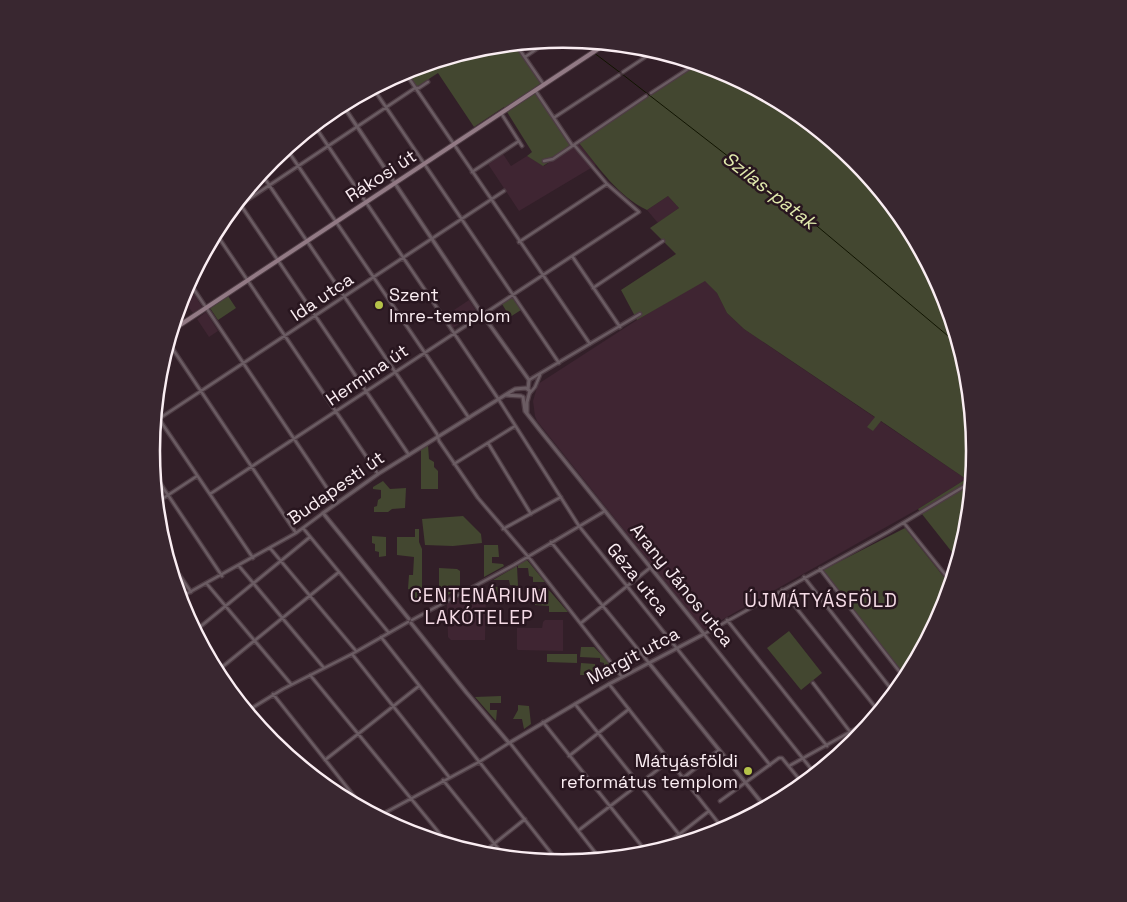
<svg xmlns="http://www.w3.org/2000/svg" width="1127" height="902" font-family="'Space Grotesk',sans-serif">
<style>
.built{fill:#3f2532}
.green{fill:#434730}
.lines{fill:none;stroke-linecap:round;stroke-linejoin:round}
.stream{stroke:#111400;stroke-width:1}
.minor-casing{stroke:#4e3c44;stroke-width:5}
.tertiary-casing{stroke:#4e3c44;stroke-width:5.5}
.secondary-casing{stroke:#4e3c44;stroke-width:6}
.minor{stroke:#6b5c63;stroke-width:2.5}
.tertiary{stroke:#6b5c63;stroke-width:3}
.secondary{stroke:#927a85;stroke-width:4}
.poi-dot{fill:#b5c249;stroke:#28161f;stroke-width:2}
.labels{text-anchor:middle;stroke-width:5;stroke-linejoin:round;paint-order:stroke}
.street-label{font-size:18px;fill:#faedf2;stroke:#28161f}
.poi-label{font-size:18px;fill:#faedf2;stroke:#28161f;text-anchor:start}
.water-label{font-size:19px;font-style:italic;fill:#e1eaad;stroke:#28161f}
.neighbourhood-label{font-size:19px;letter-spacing:1px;fill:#f5dbe6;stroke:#28161f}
.rim{fill:none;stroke:#faedf2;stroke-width:2.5}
</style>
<rect width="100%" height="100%" fill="#321f28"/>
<path class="built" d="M579,143L596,165L519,211L488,164L503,154L511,166L527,156L544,166Z
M668,196L679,208L658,223L647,210Z
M705,280L717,293L727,313L744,329L966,479L918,509L704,630L537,421L535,416L533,401L538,384L637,320Z
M194,294L202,307L193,313L184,301Z
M469,300L477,312L453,328L445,316Z
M206,312L218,331L209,337L197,319Z
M480,586L482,592L486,590L485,640H451L448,637L447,604Z
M545,620H563V651L518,650L517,649V628H542L543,622Z"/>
<path class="green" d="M515,44L542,83L534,88L573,147L543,166L527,156L532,152L504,107L474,127L438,73L415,88L404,71L483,47Z
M697,63L722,70L793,108L855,160L906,222L944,294L968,371L976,451L968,532L959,561L918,509L966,479L881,421L873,431L867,427L875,417L744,329L727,313L717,293L705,281L637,320L621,290L676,254L650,228L679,208L668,196L647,210C618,196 599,168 579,143Z
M228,296L236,308L218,320L210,308Z
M512,297L521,310L510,317L502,304Z
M428,445L429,459L434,462V467L438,471V489H421V450Z
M383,481L390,489L406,488L405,508L392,509L388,512H374V507L377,506L378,500L381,498V490L373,489V487Z
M463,516L481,534L482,543L453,546L425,545L422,519Z
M905,528L951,586L944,609L907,678L823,570Z
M415,529H419V542L422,549V602H416V598H412V590L408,589L409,575H413L414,557L397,555V537H415Z
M372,536L386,537V556L379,557V552L375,551V544L372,543Z
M484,545H498L499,557H492V563L503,564L504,566L484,577Z
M527,560L545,582H533V577L529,576L528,568H518V565Z
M517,566L518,586L510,585L509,580H493Z
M439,568L457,569L460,571V588L439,600Z
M493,587H506V599H492Z
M534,589H548L568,612H549V606L535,605Z
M789,631L822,673L801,690L767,648Z
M581,647H594L618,672L607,680L608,671H604V663L600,662V658L580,657Z
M547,654H577V663L547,662Z
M581,663L595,664V671H599V677H594L593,675H580Z
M501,696V703H490V710H497L496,721L475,697Z
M518,705L529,706L531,724L524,729L522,719H513L518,710Z"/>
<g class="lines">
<path class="stream" d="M577,40L622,74L805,216L960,346"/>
<g class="minor-casing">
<path id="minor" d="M515,43L544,85
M525,57L550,40
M404,71L590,344
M623,72L656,50
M373,88L559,363
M651,93L697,63
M501,113L522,146
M555,117L619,75
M314,125L499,400L579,526L770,765
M286,148L469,418
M544,161L553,159L646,96
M472,172L519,141
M261,173L437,434L439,441L478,498L531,560L622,677
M238,201L409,455
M228,213L415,88H419L428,82
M215,232L378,474
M519,242L607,184
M572,256L620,327
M189,282L337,503
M593,288L663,241
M168,342L296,533
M529,380L640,314
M530,393L535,387L540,375
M155,413L253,558
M154,422L504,191
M488,443L531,514
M454,464L515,426
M154,474L222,576
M210,494L639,212L607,184L575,146L572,145L535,90
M156,503L197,476
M904,523L952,583
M303,528L389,633
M503,529L561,497
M551,542L649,663
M270,548L356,651
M167,557L191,592
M239,566L324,668
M820,569L906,680
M804,577L895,694
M207,584L291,684
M782,590L880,713
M179,598L296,533L323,513
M412,620L514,565L605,511
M727,620L827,746
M581,623L651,567
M195,631L310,537
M381,637L559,863
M352,654L449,777
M216,672L339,572
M217,672L248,710
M310,675L449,845
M813,683L851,733
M609,684L724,830
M273,694L365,810
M575,704L686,843
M247,711L283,689L352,654L408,622
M543,722L648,854
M855,731L859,737
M510,743L601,860
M569,756L629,709
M325,760L419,686
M789,766L875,718
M816,775L704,634L888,532L973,481
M683,778L719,750
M443,780L505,857
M720,801L779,758H782L804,785
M382,814L388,823
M377,817L479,762L509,743
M739,819L761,802
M579,830L669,761
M658,851L709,811
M480,855L525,819"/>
</g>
<g class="tertiary-casing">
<path id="tertiary" d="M342,104L482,314L529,380L528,389
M506,395L521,396
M409,619L323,513L378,474L515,389L526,388L530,391L527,402V413
M411,623L466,692L509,743L609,684L704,634L539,429L525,411L523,397
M649,663L766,808"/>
</g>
<g class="secondary-casing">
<path id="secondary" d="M171,331L607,43"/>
</g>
<use href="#minor" class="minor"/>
<use href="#tertiary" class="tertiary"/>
<use href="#secondary" class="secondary"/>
</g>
<g class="poi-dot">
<circle cx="379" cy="305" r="5"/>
<circle cx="748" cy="771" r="5"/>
</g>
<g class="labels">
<g class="street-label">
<text transform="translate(381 176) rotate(-33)" y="6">Rákosi út</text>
<text transform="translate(322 297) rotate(-34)" y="6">Ida utca</text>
<text transform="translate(367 375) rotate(-34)" y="6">Hermina út</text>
<text transform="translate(336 488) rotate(-35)" y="6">Budapesti út</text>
<text transform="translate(638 579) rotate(51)" y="6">Géza utca</text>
<text transform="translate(682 585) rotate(51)" y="6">Arany János utca</text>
<text transform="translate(633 656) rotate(-28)" y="6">Margit utca</text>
</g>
<g class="poi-label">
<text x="389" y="301">Szent<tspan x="389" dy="21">Imre-templom</tspan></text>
<text x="738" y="767" text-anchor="end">Mátyásföldi<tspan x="738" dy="21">református templom</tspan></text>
</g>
<g class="water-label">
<text transform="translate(770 190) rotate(38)" y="7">Szilas-patak</text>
</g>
<g class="neighbourhood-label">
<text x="479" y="602">CENTENÁRIUM<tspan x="479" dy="22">LAKÓTELEP</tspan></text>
<text x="821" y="607">ÚJMÁTYÁSFÖLD</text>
</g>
</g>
<path d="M0 0H1127V902H0ZM160 451a403 403 0 1 1 806 0a403 403 0 1 1-806 0Z" fill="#392730" fill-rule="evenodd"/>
<path class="rim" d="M160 451a403 403 0 1 1 806 0a403 403 0 1 1-806 0Z"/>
</svg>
